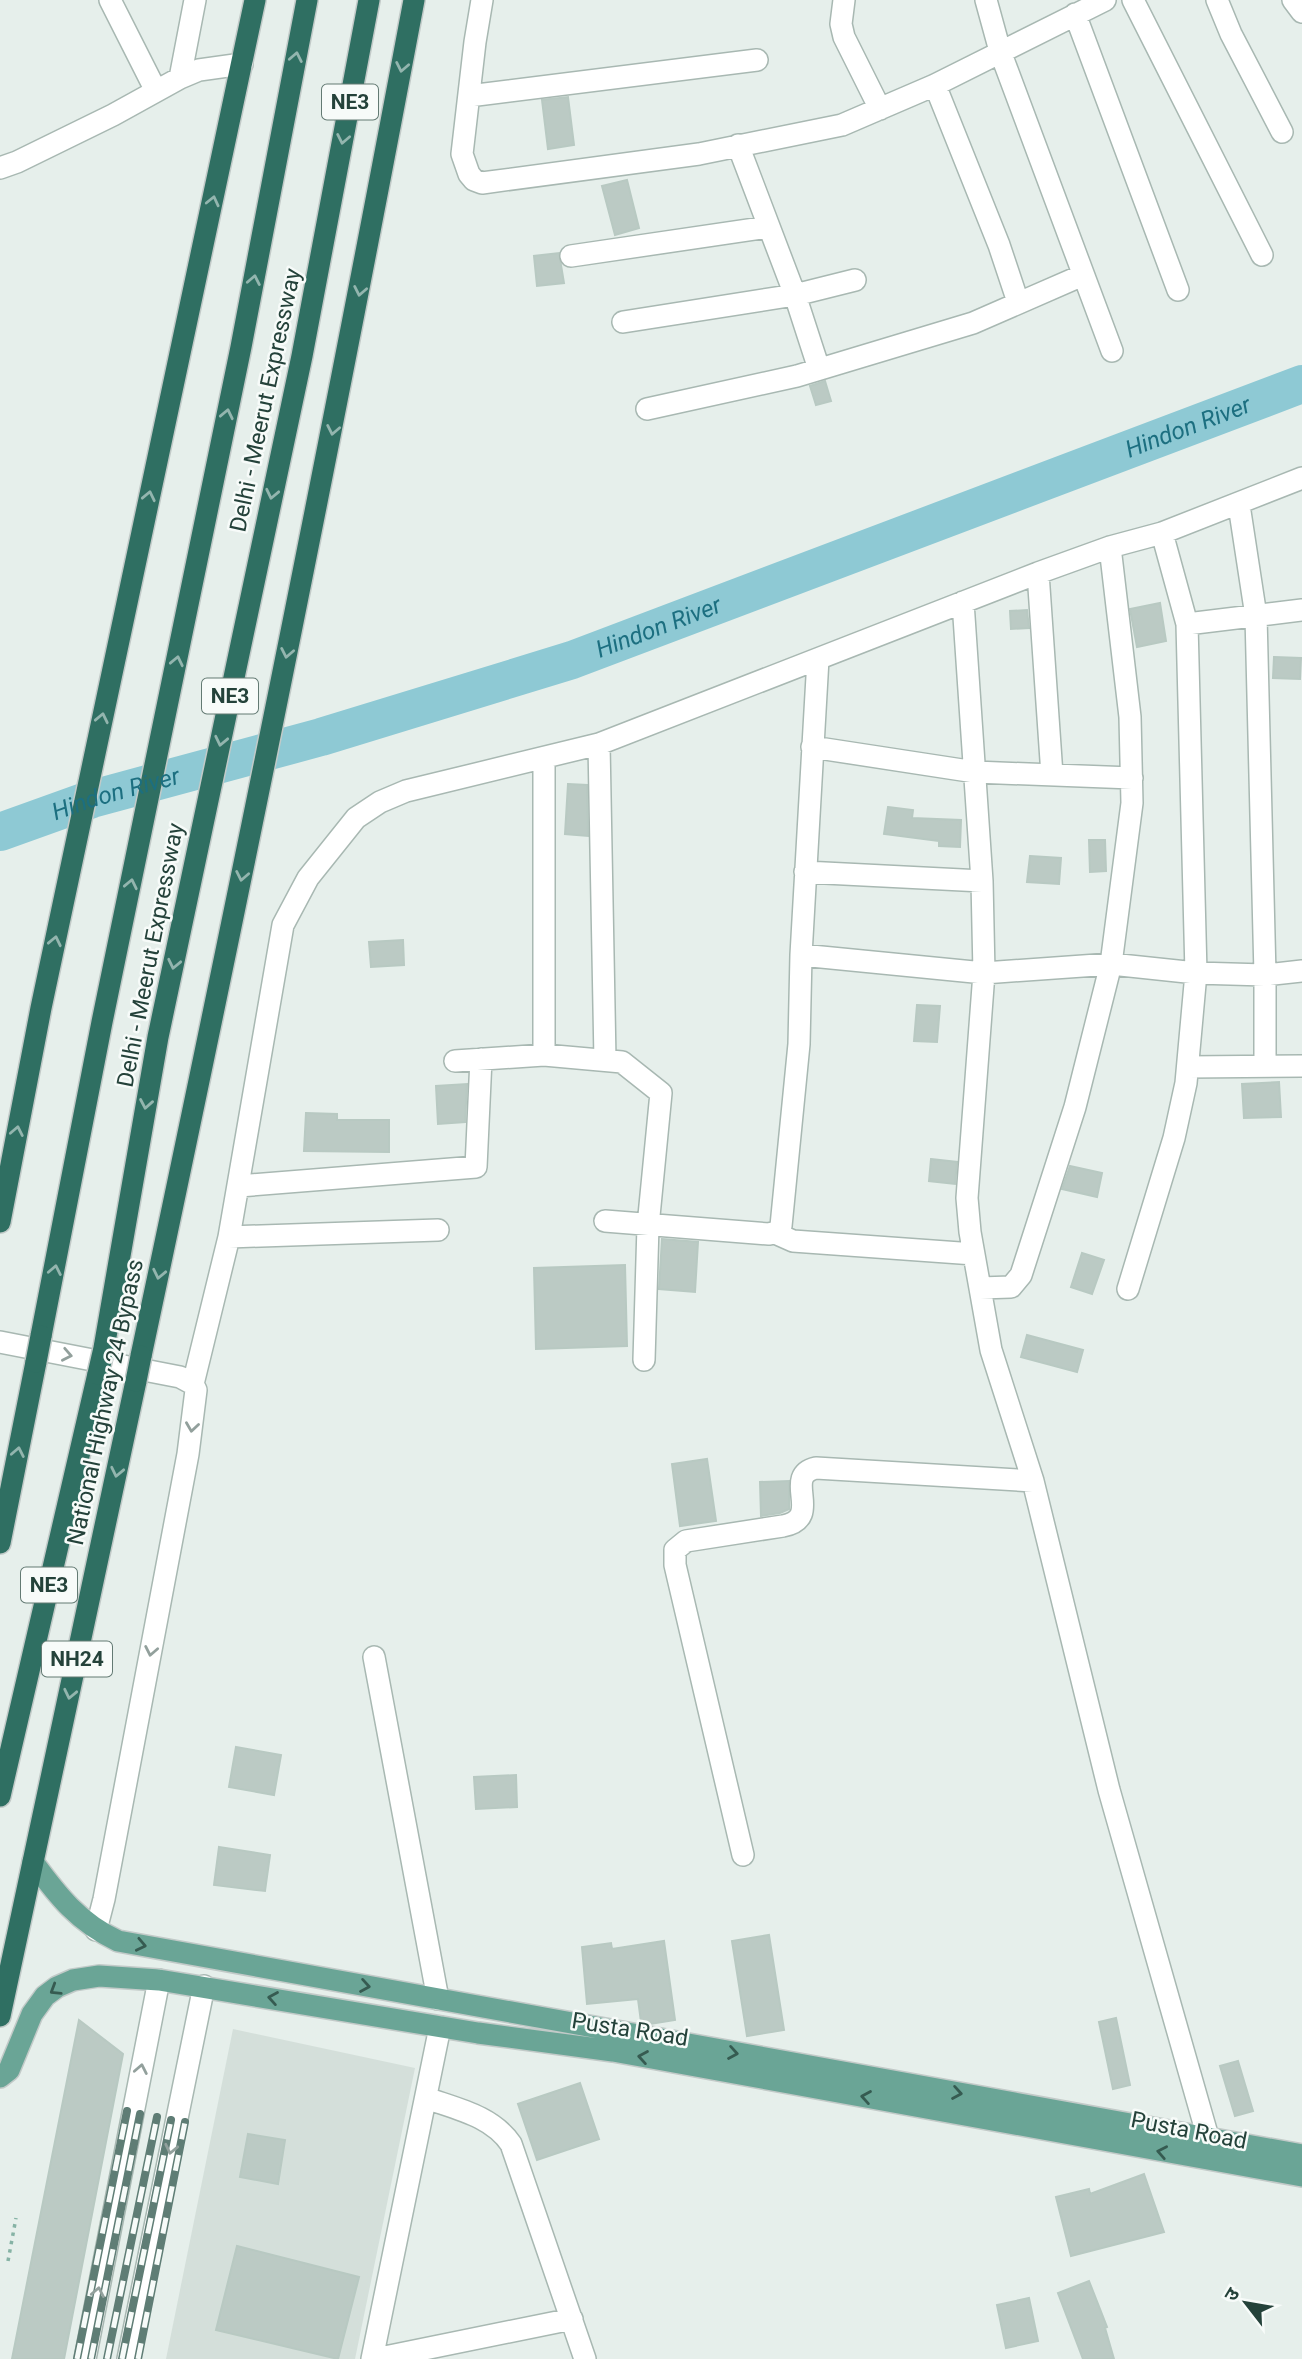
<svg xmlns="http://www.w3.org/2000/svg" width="1302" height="2359" font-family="Roboto,'Noto Sans Devanagari',sans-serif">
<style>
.built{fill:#d4dfda}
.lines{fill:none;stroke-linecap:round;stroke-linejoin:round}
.river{stroke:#8ec9d4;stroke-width:38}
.building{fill:#bbcac4;stroke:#b8c9c2;stroke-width:2}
.minor-casing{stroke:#a8b8b2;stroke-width:24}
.major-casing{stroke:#c2cac8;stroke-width:24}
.highway-casing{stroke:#c2cac8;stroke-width:24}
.path{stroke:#86b3a5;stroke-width:3.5;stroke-dasharray:3.5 5;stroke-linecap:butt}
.minor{stroke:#fff;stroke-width:21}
.major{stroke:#6aa596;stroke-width:21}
.highway{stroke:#2f6f62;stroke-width:21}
.rail-casing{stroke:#5f7d75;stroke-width:8}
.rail{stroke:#f7fbf9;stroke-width:5;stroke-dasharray:16;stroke-linecap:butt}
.highway-bridge-casing{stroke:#c2cac8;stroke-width:24;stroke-linecap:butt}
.highway-bridge{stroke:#2f6f62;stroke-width:21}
.oneway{stroke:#93b5ae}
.oneway2{stroke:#92a09c}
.oneway3{stroke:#365b51}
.labels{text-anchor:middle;stroke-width:5;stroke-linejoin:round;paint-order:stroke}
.shield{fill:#f7fbf9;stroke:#637a73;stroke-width:2}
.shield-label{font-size:21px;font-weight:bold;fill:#24423a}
.street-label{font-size:23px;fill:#24423a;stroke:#f7fbf9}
.water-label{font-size:24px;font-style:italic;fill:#1c6f80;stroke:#f7fbf9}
</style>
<rect width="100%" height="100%" fill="#e6efeb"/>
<path class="built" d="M233,2029L415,2068L355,2359H166Z"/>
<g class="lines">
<path class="river" id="s1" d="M0,832L92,799L321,737L572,660L1302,384"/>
</g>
<path class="building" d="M568,97L574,145L548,149L542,100Z
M627,180L639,228L615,235L602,186Z
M559,253L564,283L537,286L534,256Z
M825,381L831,401L816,405L810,386Z
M1160,603L1166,641L1137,647L1130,609Z
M1027,610L1029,628L1011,629L1010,611Z
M1274,657L1301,658L1300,679L1273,678Z
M568,784L587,785L588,836L565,834Z
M888,807L913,810L912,818L961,820L960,847L939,846V841L884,834Z
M1089,840H1105L1106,871L1090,872Z
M1030,856L1061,858L1059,884L1027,882Z
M403,940L404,965L371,967L369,942Z
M917,1005L940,1006L937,1042L914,1041Z
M1279,1082L1281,1117L1244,1118L1242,1084Z
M467,1084L465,1122L438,1124L436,1086Z
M306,1113L337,1114V1120H389V1152L304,1151Z
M931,1159L957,1162L955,1184L929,1181Z
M1070,1166L1102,1173L1097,1197L1062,1189Z
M662,1239L698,1242L695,1292L659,1289Z
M1082,1253L1104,1260L1092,1294L1071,1287Z
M625,1265L627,1346L536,1349L534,1268Z
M1027,1335L1083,1350L1077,1372L1021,1357Z
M707,1459L716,1521L680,1526L672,1464Z
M789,1481V1509L780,1513L761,1516L760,1482Z
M236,1747L281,1755L274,1795L229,1787Z
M516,1775L517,1807L476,1809L474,1777Z
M219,1847L270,1855L265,1891L214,1885Z
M769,1935L784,2030L747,2036L732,1941Z
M664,1941L675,2020L650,2024L641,2022L638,1999L587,2004L582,1947L611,1943L612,1949Z
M1116,2018L1130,2085L1113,2089L1099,2022Z
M79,2020L123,2054L64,2359H12Z
M1238,2061L1253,2111L1235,2116L1220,2066Z
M580,2083L599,2139L537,2160L518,2104Z
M248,2134L285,2140L278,2184L240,2177Z
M1144,2174L1164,2232L1071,2256L1056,2197L1089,2189L1090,2194Z
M237,2246L359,2277L338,2359L216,2330Z
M1089,2281L1107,2327L1105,2328L1114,2359H1083L1058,2293Z
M1029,2298L1038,2341L1006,2348L997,2305Z"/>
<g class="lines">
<g class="minor-casing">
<path id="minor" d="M110,0L156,91
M482,0L475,42L462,154L469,174L474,180L482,183L699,154L842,125L935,85L1105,0
M844,0L841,24L844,37L880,109
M986,0L1000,51L1112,351
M1133,0L1262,255
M1217,0L1231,34L1282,132
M1293,0L1302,12
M1075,14L1178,290
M180,78L195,0
M935,85L999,245L1018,302
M469,96L757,60
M738,145L795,295L819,369
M0,168L17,162L113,115L180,78L199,70L242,64
M571,256L769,227
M623,322L795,295L855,280
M647,409L797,376L973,323L1083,275
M1239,505L1256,616L1265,975V1066
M1038,573L1052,775
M963,602L982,881L984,973L967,1198L970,1232L991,1350L1033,1481L1109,1790L1213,2155
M1187,624L1302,610
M599,744L605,1060
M812,747L975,772L1132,778
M805,872L982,881
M801,955L984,973L1111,964L1196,973L1265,975L1302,971
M544,1055L622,1062L661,1093L648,1226L644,1360
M455,1061L544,1055V758
M1188,1067L1302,1066
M239,1186L476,1167L481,1059
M605,1221L769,1234L777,1232L781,1226L799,1044L801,955L818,659
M775,1233L793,1241L974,1254
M229,1237L438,1230
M980,1288L1011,1287L1021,1275L1075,1107L1111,964L1132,803L1130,717L1110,547
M1128,1289L1174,1138L1186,1083L1196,973L1187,624L1162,533
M0,1342L180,1377L193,1384L196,1390L188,1454L104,1899L96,1930
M193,1384L229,1237L283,925L308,878L356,818L380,802L406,791L599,744L1038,573L1110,547L1162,533L1302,478
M374,1657L438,1999
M743,1855L675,1565V1550L686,1541L783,1526C825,1518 781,1476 816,1468L1033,1481
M426,2098C457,2109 492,2116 511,2144L585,2359
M85,2359L159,1980
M128,2359L204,1986
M372,2359L440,2027
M375,2359L572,2319"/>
</g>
<g class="major-casing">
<path id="major" d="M33,1862C58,1896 78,1922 118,1941L1302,2155
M0,2077L9,2070L32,2014L45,1996L57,1987L73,1980L99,1976L159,1980L478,2033L613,2051L1302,2176"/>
</g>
<g class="highway-casing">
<path id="highway" d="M0,1222L41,1008L255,0
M41,1336L102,1022L241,347L307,0
M104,1348L158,1037L302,356L369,0
M141,1356C237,905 329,453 414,0
M0,1543L36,1362
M0,1796L98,1374
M0,2016L136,1381"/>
</g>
<path class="path" d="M8,2261L16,2218"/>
<use href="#minor" class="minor"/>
<use href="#major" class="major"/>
<use href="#highway" class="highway"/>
<g class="rail-casing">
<path id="rail" d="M77,2359L127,2111
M91,2359L140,2114
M107,2359L157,2117
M122,2359L171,2120
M138,2359L185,2122"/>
</g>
<use href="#rail" class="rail"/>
<g class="highway-bridge-casing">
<path id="highway-bridge" d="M36,1362L41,1336
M98,1374L104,1348
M136,1381L141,1356"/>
</g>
<use href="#highway-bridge" class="highway-bridge"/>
</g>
<defs><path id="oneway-chevron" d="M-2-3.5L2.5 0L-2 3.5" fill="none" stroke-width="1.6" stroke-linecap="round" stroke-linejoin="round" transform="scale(1.75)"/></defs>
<g class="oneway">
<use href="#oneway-chevron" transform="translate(296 57) rotate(-79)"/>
<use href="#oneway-chevron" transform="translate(402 67) rotate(101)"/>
<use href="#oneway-chevron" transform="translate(343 139) rotate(101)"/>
<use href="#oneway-chevron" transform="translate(213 201) rotate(-77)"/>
<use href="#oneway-chevron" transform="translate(254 280) rotate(-79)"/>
<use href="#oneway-chevron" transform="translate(360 291) rotate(101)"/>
<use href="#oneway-chevron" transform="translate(227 414) rotate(-78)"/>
<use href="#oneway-chevron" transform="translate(333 430) rotate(101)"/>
<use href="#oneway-chevron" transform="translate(272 494) rotate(102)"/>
<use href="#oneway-chevron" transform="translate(149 496) rotate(-78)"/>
<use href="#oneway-chevron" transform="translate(287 653) rotate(101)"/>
<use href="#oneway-chevron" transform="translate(177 661) rotate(-78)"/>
<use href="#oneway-chevron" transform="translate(102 718) rotate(-78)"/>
<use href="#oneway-chevron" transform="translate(221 741) rotate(102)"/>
<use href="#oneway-chevron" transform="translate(242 876) rotate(101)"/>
<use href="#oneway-chevron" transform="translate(131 884) rotate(-78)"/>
<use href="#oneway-chevron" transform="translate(55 941) rotate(-78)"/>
<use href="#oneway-chevron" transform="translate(174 964) rotate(102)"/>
<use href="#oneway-chevron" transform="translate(146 1104) rotate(100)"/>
<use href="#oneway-chevron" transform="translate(17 1131) rotate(-79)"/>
<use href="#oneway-chevron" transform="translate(55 1270) rotate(-79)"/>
<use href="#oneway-chevron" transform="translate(159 1274) rotate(102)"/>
<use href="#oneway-chevron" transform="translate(18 1452) rotate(-79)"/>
<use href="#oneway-chevron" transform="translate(117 1472) rotate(102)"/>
<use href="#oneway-chevron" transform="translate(70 1694) rotate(102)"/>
</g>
<g class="oneway2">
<use href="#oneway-chevron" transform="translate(67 1355) rotate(11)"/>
<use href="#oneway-chevron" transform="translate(192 1427) rotate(98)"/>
<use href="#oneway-chevron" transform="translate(151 1651) rotate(101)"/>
<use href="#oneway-chevron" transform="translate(141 2069) rotate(-79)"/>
<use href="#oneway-chevron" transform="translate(171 2149) rotate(102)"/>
<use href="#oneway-chevron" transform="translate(98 2292) rotate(-79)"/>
</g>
<g class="oneway3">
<use href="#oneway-chevron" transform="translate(141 1945) rotate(12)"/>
<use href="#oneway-chevron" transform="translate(365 1986) rotate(10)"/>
<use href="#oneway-chevron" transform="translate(55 1990) rotate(148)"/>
<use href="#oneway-chevron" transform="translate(273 1998) rotate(-170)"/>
<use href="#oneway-chevron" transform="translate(733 2053) rotate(10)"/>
<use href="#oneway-chevron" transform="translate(643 2057) rotate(-170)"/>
<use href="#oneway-chevron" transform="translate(957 2093) rotate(10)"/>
<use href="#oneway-chevron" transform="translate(866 2097) rotate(-170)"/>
<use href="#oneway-chevron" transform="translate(1162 2152) rotate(-169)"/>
</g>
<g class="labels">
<g class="shield">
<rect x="322" y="84.5" width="56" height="35" rx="5"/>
<rect x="202" y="678.5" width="56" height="35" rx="5"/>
<rect x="21" y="1567.5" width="56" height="35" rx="5"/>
<rect x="42" y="1641.5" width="70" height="35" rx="5"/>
</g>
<g class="shield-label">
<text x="350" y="109">NE3</text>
<text x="230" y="703">NE3</text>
<text x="49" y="1592">NE3</text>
<text x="77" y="1666">NH24</text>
</g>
<g class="street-label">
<text transform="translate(265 400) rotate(-78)" y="8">Delhi - Meerut Expressway</text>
<text transform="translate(150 955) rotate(-79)" y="8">Delhi - Meerut Expressway</text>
<text transform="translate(105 1402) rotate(-78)" y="8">National Highway 24 Bypass</text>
<text transform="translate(630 2029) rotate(9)" y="8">Pusta Road</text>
<text transform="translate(1189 2130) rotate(11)" y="8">Pusta Road</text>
</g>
<g class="water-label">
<text dy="8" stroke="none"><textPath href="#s1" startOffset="1256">Hindon River</textPath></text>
<text dy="8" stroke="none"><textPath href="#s1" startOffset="690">Hindon River</textPath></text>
<text dy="8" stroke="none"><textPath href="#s1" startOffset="122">Hindon River</textPath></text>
</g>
</g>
<g transform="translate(1246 2303) rotate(301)" stroke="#f7fbf9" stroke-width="5" paint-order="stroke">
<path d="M0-5L12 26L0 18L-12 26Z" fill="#24423a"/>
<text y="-10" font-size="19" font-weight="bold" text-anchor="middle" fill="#24423a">उ</text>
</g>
</svg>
